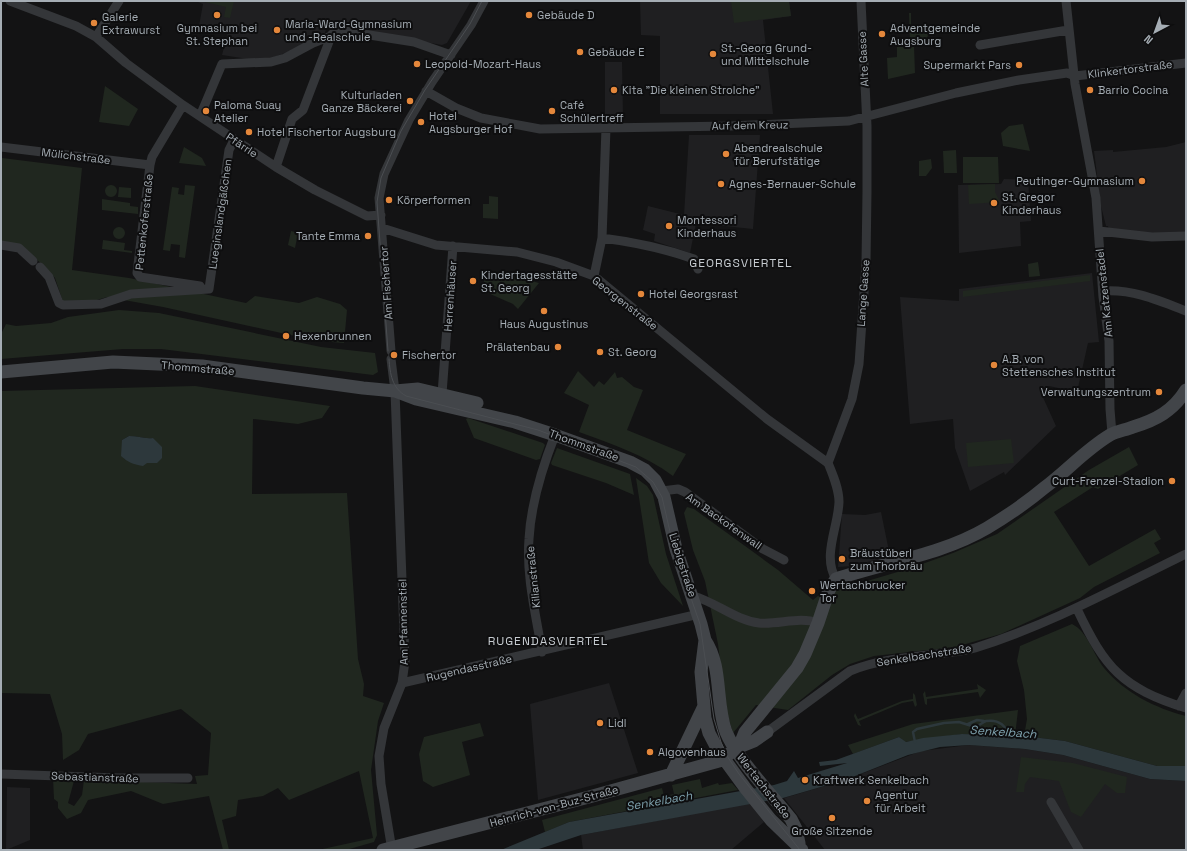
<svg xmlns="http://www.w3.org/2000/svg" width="1187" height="851" font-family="'Space Grotesk',sans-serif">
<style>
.built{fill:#1f1f21}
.green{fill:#20271f;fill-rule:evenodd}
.water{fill:#2d383c}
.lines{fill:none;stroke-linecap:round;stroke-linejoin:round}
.stream{stroke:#2d383c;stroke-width:2.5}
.street{stroke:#343639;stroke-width:9}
.secondary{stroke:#424549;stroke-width:13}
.tram{stroke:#4b4e52;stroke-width:1}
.poi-dot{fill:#e4873b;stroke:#0e0e0f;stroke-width:1.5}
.labels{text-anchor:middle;stroke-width:4;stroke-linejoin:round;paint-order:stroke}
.poi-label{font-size:11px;fill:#a5adb4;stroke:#0e0e0f;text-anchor:start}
.street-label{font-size:11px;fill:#a5adb4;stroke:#0e0e0f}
.neighbourhood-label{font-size:12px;letter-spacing:1px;fill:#c6cbd0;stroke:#0e0e0f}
.water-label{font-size:12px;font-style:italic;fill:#7ea1ad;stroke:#0e0e0f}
</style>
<rect width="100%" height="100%" fill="#131314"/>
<path class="built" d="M198,1H471L447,43L442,45L327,25L325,33L298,48L269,59H248L222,55L228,32L199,26L203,4L198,2Z
M640,1H789L791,16L763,20L773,114H660V36L641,35Z
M605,62H622L623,117H605Z
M689,135H760L753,229L696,223L690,253L654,241L655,234L643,230L648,206L684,215Z
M1186,142V234H1153L1109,230L1108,226H1106L1101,206L1094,151L1113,150V152L1166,147Z
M1004,179L1028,180L1031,221L1020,222L1021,246L959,253L958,185L1001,184Z
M1092,273L1099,342L1088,343L1077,392L1049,386L1041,393L1056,426L1005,475L1004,472L970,491L955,448L953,419L910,424L900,297L959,301V289Z
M881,512L890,556L852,566L838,567L842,514L865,515Z
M609,683L638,773L538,800L530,704Z
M969,745L1025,749L1063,755L1150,779L1186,781V850H825L784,798L845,780L921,751Z
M7,787L30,788V840L6,850Z
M750,803L764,822L731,850H583L581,835Z"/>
<path class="green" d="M201,1H234L230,18L224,17L226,7Z
M731,1H789L791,16L734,23Z
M909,13H911V29L931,28V32L924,41L910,42Z
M914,46L915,73L888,79L887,58L897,57V47Z
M105,86L138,109L129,126L99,122Z
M1023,124L1030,151L1003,146L1001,133L1009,126Z
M184,147L202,158L206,166L179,163Z
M956,150L957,173H944L943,151Z
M963,157H998L999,183H963Z
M2,158L82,168L72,270L129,278L246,303L255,296L299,303L317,297L340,304L347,310L344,343L318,341L163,307L107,297L97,300L63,302L55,278L44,266L21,246L1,242Z
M931,159L932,168L926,176H919V161Z
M995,184V192L1000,202L969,204L968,185Z
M185,185L195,186L185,258L179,257L180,245L171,244L170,251L163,250L172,187L179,188L178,194L184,195Z
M105 191a6 6 0 1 1 12 0a6 6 0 1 1-12 0Z
M119,187L131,188V198L118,197Z
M489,196L498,197V219L483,218V204H489Z
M102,199L130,203V206L138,207V214L102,210Z
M113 233a6 6 0 1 1 12 0a6 6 0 1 1-12 0Z
M291,231L298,233L295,248L288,245Z
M103,240L125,243L124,250L132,251V253L102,249Z
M1038,262L1040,276L1029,277L1028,264Z
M485,272L507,274L539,283L518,309L513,304L488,293V285L484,282Z
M1090,275V281L963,297V291Z
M119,310L159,313L321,347L375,353L378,372L373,375L161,349H123L1,359V334L6,324L16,326L51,323L68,317Z
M578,371L594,387L599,381L604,385L615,372L617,378L622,377L634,387L643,390L627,430L686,454L673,476C645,455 612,444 579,432L589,405L564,393Z
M195,386L330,406L322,418L298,424L253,419L252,494L347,493L358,659L364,684L363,696L384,703L378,721L371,770L377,835L374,842L346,850H318L373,838L359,771L289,800L278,788L263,796L238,800L236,816L222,820L229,850H223L209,796L163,804L131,791L88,800L81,813L67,819L58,808V802L54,799L53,778L74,781L68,803L74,806L82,795L84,780L197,784L195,776L208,775L211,733L181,709L88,734L79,750L63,760L62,734L50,694L1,693V391ZM129,436C138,436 144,439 153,438L157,463L124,459L122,440Z
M468,418L543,443L545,445L540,459L536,460L474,438L466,419Z
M1011,439L1014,463L968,467L966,443Z
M1129,447L1138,465L1098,489L1093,487L1054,512L1089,566L1155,529L1161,539L1154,543L1160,553L1094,587L1080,598L1001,634L955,647L874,656L850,664L832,675L788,710L756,705L733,733L726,709L718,644L705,581L693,550L684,513L687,507L694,509L778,570L813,600L825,590L847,587L911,568L953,553L997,534L1089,470Z
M557,448L630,474L634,495L606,483L552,465L551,463Z
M636,478L647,486L653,495L666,554L683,606L661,583L649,563Z
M1072,624C1088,632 1093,654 1104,668C1125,693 1155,708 1186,716V766H1157L1065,741L1024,736L1027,719L1024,690L1017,661L1020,646Z
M977,684L986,690L980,698L978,692L927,699V705L925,704L923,694L925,691L926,697L978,689Z
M913,693L915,695L917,705L915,707L913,701L902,703L859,721L861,726L858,725L854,716L855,713L858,719L902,701L913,699Z
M1018,710L1015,736L962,734L905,742L899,737L853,754L848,745L913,724Z
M480,723L484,736L462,742L470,775L433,787L423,781L419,754L424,737Z
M1021,757L1073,763L1127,777L1125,793H1117L1105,784L1081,817L1071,812L1059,781L1030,777L1025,784L1024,792H1016Z
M700,779L702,788L718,783L719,785L732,783L738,790L569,822L545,832L542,820L662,788L664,796L674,794L672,785Z"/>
<path class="water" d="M129,436C138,436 144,439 153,438L162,447V458L157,463H147L143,466C135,465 127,462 121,456L122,440Z
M962,734L1024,736L1065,741L1157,766H1186V781L1150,779L1063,755L1025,749L969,745L940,747L908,755L845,780L783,798L581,835L536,850H501L569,822L774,785L787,781L794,771L798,778L847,763L820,766L819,762L836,760L899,737L906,742L923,738Z"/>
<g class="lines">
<path class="stream" d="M968,724L977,720L984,721
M915,742L913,732L917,729L944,723L959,722L975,727C979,726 983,722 986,721C999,719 1008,726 1007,738"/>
<path class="street" d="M10,1L76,26L96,37L126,63L183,105L276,167L315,190L367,216L381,215
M1066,1L1075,84L1096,198L1103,297L1109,341L1110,409L1112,434
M96,37L119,1
M980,45L1068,30
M426,91L456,108L481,118L540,129L730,126L849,121L956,93L1019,80L1067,73L1075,76L1186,63
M183,105L152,157L150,165L137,273L140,277L200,286
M200,116L222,64L271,62L285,58L313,43L344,31L414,42L451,55
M1,147L150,165
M276,167L292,119L303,110L332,34
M382,228L436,245L517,252L556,262L594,276L767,419L828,463
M1099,231L1152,237L1186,236
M602,238C634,242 663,248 694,259L698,269
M1,245L19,248L33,261
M40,267L49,277L59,303L63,305L101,304L131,294L209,289L229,150L234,140
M594,276L602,238L606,128
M1103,291C1133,289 1158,300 1186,311
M391,351L379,198L384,174L409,120L432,82L471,25L484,1
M391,359L395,391L405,661L402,683L384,728L379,756L381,784L392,850
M442,394L453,246
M828,463L852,399L859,364L866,263L867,191V126L861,1
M828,463C833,475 839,489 839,502C838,528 822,556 836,579
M662,491L678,489L685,492L763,549L784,560
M693,596C716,602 735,620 759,623C779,625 799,616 818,623
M1077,609C1105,668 1122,688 1186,708
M542,652C536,615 526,576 529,539C531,503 542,468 555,435
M402,683L699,614
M1179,706L1186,693
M767,732L850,671C877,660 907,657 936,654C949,652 962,652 975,648C1049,625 1116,588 1186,554
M1,774L118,778H188
M1051,802L1079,850"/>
<path class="secondary" d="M1,372L113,362L202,366L363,388L395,391L418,389L477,403
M395,391L416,399L515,422L555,435L630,462L645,470L655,480L664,497L676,549L701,624L705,640L701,672L705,718L709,733L719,752L746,789L771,820L802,850
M705,640C723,667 715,703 726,732C737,759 772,795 791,819L796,829L799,843L797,844
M739,747L745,732L797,668L805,654L818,623L829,590L836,579C886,562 941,555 987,528C1007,516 1026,503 1044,488C1067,471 1085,450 1110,435C1117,431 1126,430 1133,427C1156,420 1173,411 1186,390
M671,775L704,706
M383,850L589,797L719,761L739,747L754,741L767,732"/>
<path class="tram" d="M388,351L377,202L381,178L401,131L425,90L470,24L482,1
M389,359C390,374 392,388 406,396L538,430L636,467L653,482L662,497L674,549L700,624L714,719L721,742L727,756L739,774L800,850"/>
</g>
<g class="poi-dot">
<circle cx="217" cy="15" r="4"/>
<circle cx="529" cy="15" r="4"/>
<circle cx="94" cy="23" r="4"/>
<circle cx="277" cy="30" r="4"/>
<circle cx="882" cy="34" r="4"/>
<circle cx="580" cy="52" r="4"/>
<circle cx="713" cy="54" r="4"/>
<circle cx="417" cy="64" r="4"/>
<circle cx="1019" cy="65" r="4"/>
<circle cx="614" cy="90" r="4"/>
<circle cx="1090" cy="90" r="4"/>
<circle cx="410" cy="101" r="4"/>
<circle cx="206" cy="111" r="4"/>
<circle cx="552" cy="111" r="4"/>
<circle cx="421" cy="122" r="4"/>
<circle cx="249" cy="132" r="4"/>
<circle cx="726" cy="154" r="4"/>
<circle cx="1142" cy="181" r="4"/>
<circle cx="721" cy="184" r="4"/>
<circle cx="389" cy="200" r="4"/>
<circle cx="994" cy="203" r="4"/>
<circle cx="669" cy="226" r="4"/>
<circle cx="368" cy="236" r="4"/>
<circle cx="473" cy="281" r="4"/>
<circle cx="641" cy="294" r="4"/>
<circle cx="544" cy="311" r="4"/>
<circle cx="286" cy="336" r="4"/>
<circle cx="558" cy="347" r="4"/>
<circle cx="600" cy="352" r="4"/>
<circle cx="394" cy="355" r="4"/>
<circle cx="994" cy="365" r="4"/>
<circle cx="1159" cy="392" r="4"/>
<circle cx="1172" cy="481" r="4"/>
<circle cx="842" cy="559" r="4"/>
<circle cx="812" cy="591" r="4"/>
<circle cx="600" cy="723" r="4"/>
<circle cx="650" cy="752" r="4"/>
<circle cx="805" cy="780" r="4"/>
<circle cx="867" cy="801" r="4"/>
<circle cx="832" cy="818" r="4"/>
</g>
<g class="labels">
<g class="poi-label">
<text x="537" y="19">Gebäude D</text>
<text x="102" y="21">Galerie<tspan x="102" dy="13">Extrawurst</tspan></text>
<text x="285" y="28">Maria-Ward-Gymnasium<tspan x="285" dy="13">und -Realschule</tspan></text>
<text x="217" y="32" text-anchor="middle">Gymnasium bei<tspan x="217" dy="13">St. Stephan</tspan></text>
<text x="890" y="32">Adventgemeinde<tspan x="890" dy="13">Augsburg</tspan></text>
<text x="721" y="52">St.-Georg Grund-<tspan x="721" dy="13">und Mittelschule</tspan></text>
<text x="588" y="56">Gebäude E</text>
<text x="425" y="68">Leopold-Mozart-Haus</text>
<text x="1011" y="69" text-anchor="end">Supermarkt Pars</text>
<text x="622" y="94">Kita "Die kleinen Strolche"</text>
<text x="1098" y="94">Barrio Cocina</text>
<text x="402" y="99" text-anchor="end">Kulturladen<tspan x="402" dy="13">Ganze Bäckerei</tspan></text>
<text x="214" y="109">Paloma Suay<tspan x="214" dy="13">Atelier</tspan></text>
<text x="560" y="109">Café<tspan x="560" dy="13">Schülertreff</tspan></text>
<text x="429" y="120">Hotel<tspan x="429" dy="13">Augsburger Hof</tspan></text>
<text x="257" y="136">Hotel Fischertor Augsburg</text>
<text x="734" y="152">Abendrealschule<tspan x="734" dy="13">für Berufstätige</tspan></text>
<text x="1134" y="185" text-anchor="end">Peutinger-Gymnasium</text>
<text x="729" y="188">Agnes-Bernauer-Schule</text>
<text x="1002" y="201">St. Gregor<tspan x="1002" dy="13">Kinderhaus</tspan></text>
<text x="397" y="204">Körperformen</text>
<text x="677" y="224">Montessori<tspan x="677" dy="13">Kinderhaus</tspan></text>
<text x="360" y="240" text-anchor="end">Tante Emma</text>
<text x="481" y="279">Kindertagesstätte<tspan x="481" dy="13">St. Georg</tspan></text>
<text x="649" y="298">Hotel Georgsrast</text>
<text x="544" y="328" text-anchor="middle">Haus Augustinus</text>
<text x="294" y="340">Hexenbrunnen</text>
<text x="550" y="351" text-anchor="end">Prälatenbau</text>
<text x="608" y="356">St. Georg</text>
<text x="402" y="359">Fischertor</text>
<text x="1002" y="363">A.B. von<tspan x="1002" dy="13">Stettensches Institut</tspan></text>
<text x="1151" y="396" text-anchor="end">Verwaltungszentrum</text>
<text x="1164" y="485" text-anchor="end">Curt-Frenzel-Stadion</text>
<text x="850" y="557">Bräustüberl<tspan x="850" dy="13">zum Thorbräu</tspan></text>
<text x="820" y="589">Wertachbrucker<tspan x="820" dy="13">Tor</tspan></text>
<text x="608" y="727">Lidl</text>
<text x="658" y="756">Algovenhaus</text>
<text x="813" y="784">Kraftwerk Senkelbach</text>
<text x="875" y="799">Agentur<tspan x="875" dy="13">für Arbeit</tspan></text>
<text x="832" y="835" text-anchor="middle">Große Sitzende</text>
</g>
<g class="street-label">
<text transform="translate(863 59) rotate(-93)" y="4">Alte Gasse</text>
<text transform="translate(1130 69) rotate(-7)" y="4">Klinkertorstraße</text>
<text transform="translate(750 125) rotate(-1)" y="4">Auf dem Kreuz</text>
<text transform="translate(242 145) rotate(33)" y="4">Pfärrle</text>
<text transform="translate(76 156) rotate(7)" y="4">Mülichstraße</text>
<text transform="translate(220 214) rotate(-82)" y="4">Lueginslandgäßchen</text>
<text transform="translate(144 222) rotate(-84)" y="4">Pettenkoferstraße</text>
<text transform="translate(386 283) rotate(-94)" y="4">Am Fischertor</text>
<text transform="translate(863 293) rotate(-86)" y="4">Lange Gasse</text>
<text transform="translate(1104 293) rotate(-96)" y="4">Am Katzenstadel</text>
<text transform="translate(450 296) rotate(-86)" y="4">Herrenhäuser</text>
<text transform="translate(625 303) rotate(38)" y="4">Georgenstraße</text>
<text transform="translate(198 368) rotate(5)" y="4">Thommstraße</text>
<text transform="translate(584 445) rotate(20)" y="4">Thommstraße</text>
<text transform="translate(724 521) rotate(35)" y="4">Am Backofenwall</text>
<text transform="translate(683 565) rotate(72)" y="4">Liebigstraße</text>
<text transform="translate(533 577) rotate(-96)" y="4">Kilianstraße</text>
<text transform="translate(403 622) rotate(-91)" y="4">Am Pfannenstiel</text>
<text transform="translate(924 655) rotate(-9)" y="4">Senkelbachstraße</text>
<text transform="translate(469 668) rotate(-13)" y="4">Rugendasstraße</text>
<text transform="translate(95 777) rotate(2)" y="4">Sebastianstraße</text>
<text transform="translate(764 786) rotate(52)" y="4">Wertachstraße</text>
<text transform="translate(554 806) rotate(-15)" y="4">Heinrich-von-Buz-Straße</text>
</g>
<g class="neighbourhood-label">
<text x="741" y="267">GEORGSVIERTEL</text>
<text x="548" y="645">RUGENDASVIERTEL</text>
</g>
<g class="water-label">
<text transform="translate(1003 732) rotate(4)" y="4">Senkelbach</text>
<text transform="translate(659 801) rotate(-10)" y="4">Senkelbach</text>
</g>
</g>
<rect width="1187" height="851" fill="none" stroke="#a5adb4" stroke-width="4"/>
<g transform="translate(1155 32) rotate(221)" stroke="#0e0e0f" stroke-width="3" paint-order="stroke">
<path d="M0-3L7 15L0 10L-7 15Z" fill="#a5adb4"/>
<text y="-6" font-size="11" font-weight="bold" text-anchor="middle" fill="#a5adb4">N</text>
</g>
</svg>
